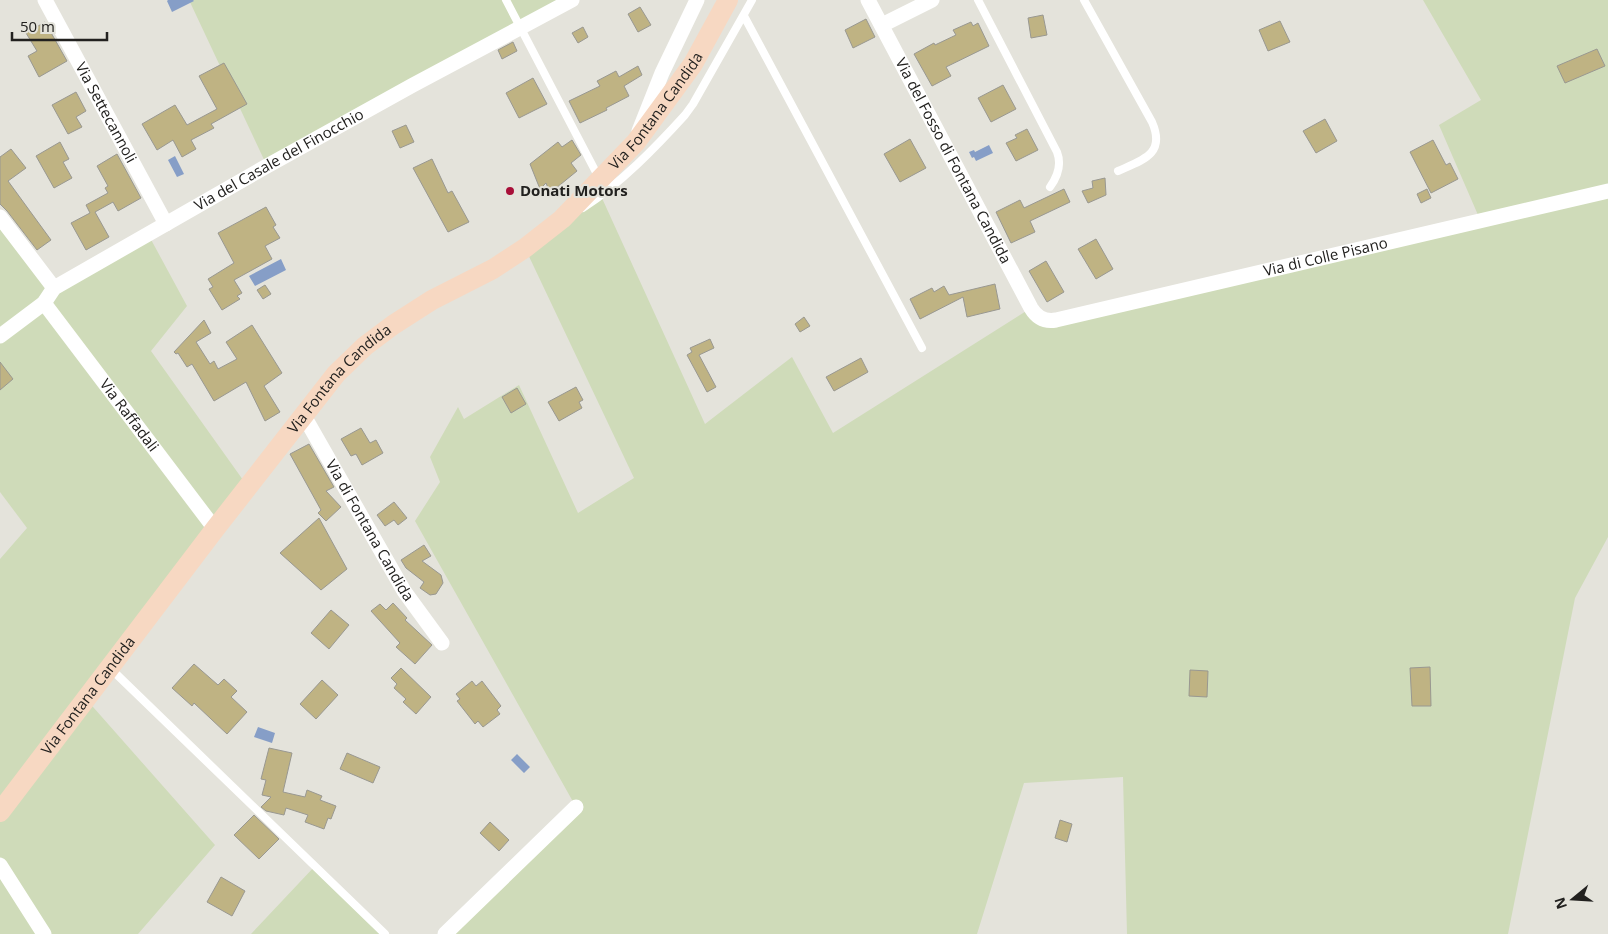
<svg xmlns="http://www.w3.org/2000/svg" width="1608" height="934" font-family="'Open Sans',sans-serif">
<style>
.green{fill:#cfdbb9}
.water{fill:#869ec7}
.building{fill:#bfb383;stroke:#999891}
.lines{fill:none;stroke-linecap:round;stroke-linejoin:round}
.service{stroke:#fff;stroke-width:8}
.minor{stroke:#fff;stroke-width:15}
.secondary{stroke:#f7d8c2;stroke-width:20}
.poi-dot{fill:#a80f38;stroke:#e4e3db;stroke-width:2}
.labels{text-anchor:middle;stroke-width:4;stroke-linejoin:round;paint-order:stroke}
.street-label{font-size:15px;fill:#22211f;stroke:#e4e3db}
.poi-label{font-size:15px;font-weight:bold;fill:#22211f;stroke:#e4e3db;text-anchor:start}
</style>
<rect width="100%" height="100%" fill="#e4e3db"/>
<path class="green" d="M189,0H572L267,166Z
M1423,0H1608V186L1478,215L1439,125L1481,100Z
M596,185L705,424L792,357L833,433L1031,308L1039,318L1608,191V537L1575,598L1508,934H1127L1123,777L1024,783L977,934H446L576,807L415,521L440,482L430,457L458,407L464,419L519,385L578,513L634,478L525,248Z
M0,217L54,288L148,234L187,306L151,351L248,487L86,699L215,845L138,934H0V559L27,528L0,492Z
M315,866L385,934H251Z"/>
<path class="water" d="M168,0H193L194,1L172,12L167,1Z
M989,145L993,153L976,161L974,157L972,158L969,152L974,150L975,152Z
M175,156L184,174L177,177L168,160Z
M281,259L286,270L255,286L249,276Z
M258,727L275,733L272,743L254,737Z
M517,754L530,767L524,773L511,760Z"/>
<path class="building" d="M640,7L651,25L638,32L628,14Z
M1043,15L1047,35L1031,38L1028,18Z
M866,19L875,37L853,48L845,30Z
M1280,21L1290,42L1268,51L1259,30Z
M45,22L67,61L39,77L28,56L37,51L26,33Z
M971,22L973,26L978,23L989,46L946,67L951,76L932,86L914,54L934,43L935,45L956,35L953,30Z
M583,27L588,37L578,43L572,33Z
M513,42L517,51L502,59L498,50Z
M1597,49L1605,66L1565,83L1557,66Z
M224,63L247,104L211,124L214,128L191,140L196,149L182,157L173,140L157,150L142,124L175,105L187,125L217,109L199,76Z
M638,66L642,75L624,86L629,96L606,108L607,110L580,123L569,101L600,86L597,81L616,71L619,77Z
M533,78L547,104L519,118L506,93Z
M1003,85L1016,109L991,122L978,98Z
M76,92L86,111L76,117L82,127L68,134L52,105Z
M1325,119L1337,141L1316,153L1303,131Z
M406,125L414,142L400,148L392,131Z
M1027,129L1038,150L1016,161L1006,143L1017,138L1015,135Z
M910,139L926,168L900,182L884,154Z
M572,140L581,155L571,163L577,171L550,193L546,183L540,189L530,164L558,142L562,147Z
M1433,140L1446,165L1450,163L1458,179L1431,193L1410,152Z
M60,142L69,159L63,162L72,178L54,188L36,156Z
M11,149L26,168L8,181L51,240L37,250L7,211L0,204V157Z
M117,154L141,198L118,211L113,202L95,212L109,237L86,250L71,223L90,213L86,205L108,193L105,188L108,186L97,166Z
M432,159L448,193L452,191L469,222L448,232L413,168Z
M1105,178L1106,195L1088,203L1082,191L1093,188L1092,181Z
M1064,189L1070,202L1030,221L1035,232L1011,243L996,212L1020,200L1024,208Z
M1427,189L1431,198L1421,203L1417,194Z
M266,207L276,225L273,227L280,238L265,246L272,259L234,280L242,293L237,296L240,299L222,310L209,289L213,287L208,279L234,263L218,233Z
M1096,239L1113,269L1096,279L1078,249Z
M1046,261L1064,292L1047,302L1029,271Z
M995,284L1000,309L967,317L963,297L920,319L910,299L932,288L934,292L944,286L949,295Z
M265,285L271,294L263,299L257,290Z
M804,317L810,326L800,332L795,324Z
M204,320L211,333L196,342L210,364L214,361L218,369L237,359L226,342L252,325L282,373L264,386L280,412L265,421L246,382L214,401L192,364L187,367L178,353L176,354L174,352Z
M710,339L714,348L699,355L716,387L707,392L687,355L692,352L690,348Z
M861,358L868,372L834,391L826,377Z
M0,362L13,379L0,390Z
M576,387L583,400L579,402L582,408L559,421L548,402Z
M517,388L526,404L511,413L502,397Z
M361,428L370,443L376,440L383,453L362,465L356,454L351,456L341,439Z
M309,444L334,487L326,491L341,507L326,521L318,513L321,510L290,454Z
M394,502L407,518L398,525L394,520L385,526L377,515Z
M319,518L347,569L321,590L280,553Z
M424,545L431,556L422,561L441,575L443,583L436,594L430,595L420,588L424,582L406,568L401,560Z
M393,603L407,618L405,620L432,645L415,664L396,647L400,643L371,611L380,604L386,610Z
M331,610L349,625L329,649L311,633Z
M194,664L218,685L224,679L237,691L231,697L247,712L227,734L194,703L192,706L172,688Z
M1430,667L1431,706H1412L1410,668Z
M401,668L431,697L416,714L403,702L406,699L394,688L397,684L391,678Z
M1190,670L1208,671L1207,697L1189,696Z
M322,680L338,695L316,719L300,704Z
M472,681L476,686L482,681L501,706L497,710L500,714L483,727L478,721L475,724L457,701L460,699L456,694Z
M269,748L292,753L283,792L305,797L307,790L322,796L320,800L336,806L331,819L328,818L324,829L305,822L308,815L286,808L284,815L266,811L261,807L271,797L262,795L266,780L261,779Z
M347,753L380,767L373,783L340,769Z
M254,815L279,839L259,859L234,835Z
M1060,820L1072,824L1067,842L1055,838Z
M490,822L509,840L499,851L480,833Z
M221,877L245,891L232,916L207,902Z"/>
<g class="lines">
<path class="service" d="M506,0L599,178
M978,0L1057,152C1062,165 1058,176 1050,187
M1084,0L1152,122C1166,154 1143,160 1118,171
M744,16L922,348
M583,208C621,183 655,148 685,115L693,104L752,0
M110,668L385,934"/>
<g class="minor">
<path id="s1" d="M45,0L166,224"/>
<path id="s2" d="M868,0L1031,308C1037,318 1045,322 1056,320L1608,191"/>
<path d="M882,25L932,0"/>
<path d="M639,131L662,73L697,0"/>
<path d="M0,217L54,288"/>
<path id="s3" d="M44,303L215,529"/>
<path id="s4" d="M0,336L44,303L54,288L267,166L413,85L572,0"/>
<path id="s5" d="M304,416L404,591L442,643"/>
<path d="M0,865L44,934"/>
<path d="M445,934L576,807"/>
</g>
<path class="secondary" id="s6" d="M0,812L215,529L336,374L365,346L393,325L432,300L493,269L525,248L562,219L636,142L693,64L728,0"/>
</g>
<circle class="poi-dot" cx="510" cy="191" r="5"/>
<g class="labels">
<g class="street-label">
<text dy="5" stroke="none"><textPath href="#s6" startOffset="971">Via Fontana Candida</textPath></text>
<text dy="5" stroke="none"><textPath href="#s1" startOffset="128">Via Settecannoli</textPath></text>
<text dy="5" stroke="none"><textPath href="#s4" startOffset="332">Via del Casale del Finocchio</textPath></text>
<text dy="5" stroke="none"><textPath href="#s2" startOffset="182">Via del Fosso di Fontana Candida</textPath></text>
<text dy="5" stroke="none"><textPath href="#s2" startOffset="655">Via di Colle Pisano</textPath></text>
<text dy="5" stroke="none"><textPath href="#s6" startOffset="551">Via Fontana Candida</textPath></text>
<text dy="5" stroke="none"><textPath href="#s3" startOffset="141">Via Raffadali</textPath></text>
<text dy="5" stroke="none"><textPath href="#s5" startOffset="132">Via di Fontana Candida</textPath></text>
<text dy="5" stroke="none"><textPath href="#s6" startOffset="146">Via Fontana Candida</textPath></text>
</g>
<g class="poi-label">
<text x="520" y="196">Donati Motors</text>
</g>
</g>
<g transform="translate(1573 899) rotate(252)" stroke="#e4e3db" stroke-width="4" paint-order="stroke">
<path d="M0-4L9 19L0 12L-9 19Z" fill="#22211f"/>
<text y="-8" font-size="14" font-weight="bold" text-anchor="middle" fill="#22211f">N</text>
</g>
<path d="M12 32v8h95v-8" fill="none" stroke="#22211f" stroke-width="2.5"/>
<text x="20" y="32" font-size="15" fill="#22211f" stroke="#e4e3db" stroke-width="4" paint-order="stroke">50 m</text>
</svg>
